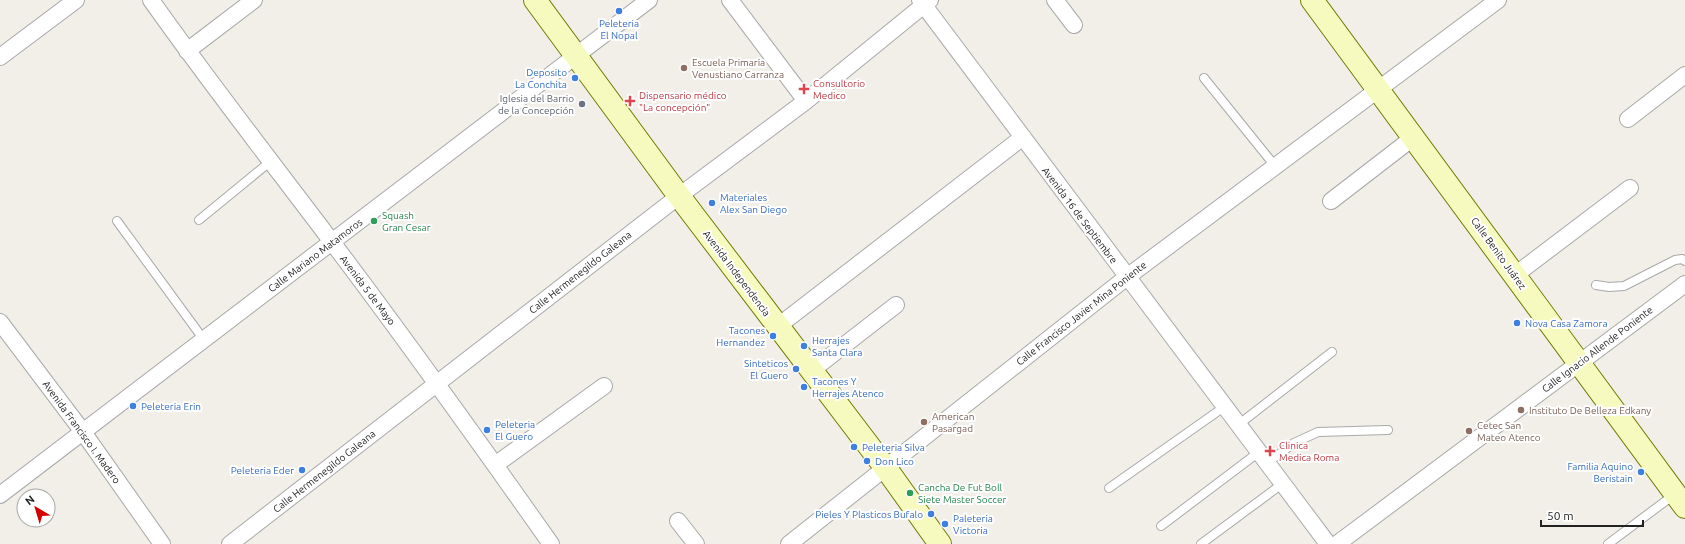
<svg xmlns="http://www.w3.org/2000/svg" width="1685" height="544" font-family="Ubuntu,sans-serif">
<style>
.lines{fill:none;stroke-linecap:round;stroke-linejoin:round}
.service-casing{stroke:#a9a9a9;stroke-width:10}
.minor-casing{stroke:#a9a9a9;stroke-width:18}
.secondary-casing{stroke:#707d05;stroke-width:24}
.service{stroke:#fff;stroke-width:8}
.minor{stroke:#fff;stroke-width:16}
.secondary{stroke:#f7fabf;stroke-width:22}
.shop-dot{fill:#3f7fe0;stroke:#fff;stroke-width:1.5}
.education-dot{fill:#8d6e63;stroke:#fff;stroke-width:1.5}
.health-dot{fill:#e0444e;stroke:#fff;stroke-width:1.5}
.worship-dot{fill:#6b7280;stroke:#fff;stroke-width:1.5}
.leisure-dot{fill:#2e9e5b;stroke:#fff;stroke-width:1.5}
.labels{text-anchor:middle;stroke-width:4;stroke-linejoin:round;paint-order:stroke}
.shop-label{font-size:10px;fill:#366cbe;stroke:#fff;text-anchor:start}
.education-label{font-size:10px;fill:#785e54;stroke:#fff;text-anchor:start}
.health-label{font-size:10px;fill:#be3a42;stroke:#fff;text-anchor:start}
.worship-label{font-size:10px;fill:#5b616d;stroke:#fff;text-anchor:end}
.leisure-label{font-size:10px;fill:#27864d;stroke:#fff;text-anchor:start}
.street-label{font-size:10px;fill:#222;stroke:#fff}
</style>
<rect width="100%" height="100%" fill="#f2efe9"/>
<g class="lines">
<g class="service-casing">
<path id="service" d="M1204,78L1275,166
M199,220L271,161
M117,221L204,340
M1596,285L1609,287L1624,286L1675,260L1682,259L1685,261
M1238,425L1332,352
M1267,463L1294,443L1318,432L1388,430
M1109,488L1224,407
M1161,526L1259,452
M1201,544L1282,484
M1608,544L1675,494"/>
</g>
<g class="minor-casing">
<path id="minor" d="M151,0C209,82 271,161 332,242C407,341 479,442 551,544
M730,0L806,101
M920,0L1328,544
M1055,0L1074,25
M187,51L254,0
M0,57L76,0
M1628,119L1685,75
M1331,201L1414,137
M1515,275L1630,188
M0,322L83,432L162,544
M777,327L1023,137
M811,371L896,305
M495,465L604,386
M0,495L649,0
M678,521L696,544
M230,544L679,196L806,101L930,0
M789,544L1127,277L1498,0
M1337,544L1685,284"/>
</g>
<g class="secondary-casing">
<path id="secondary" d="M535,0L679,196L885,467L940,544
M1312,0L1685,507"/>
</g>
<use href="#service" class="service"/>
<use href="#minor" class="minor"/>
<use href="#secondary" class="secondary"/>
</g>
<g class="shop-dot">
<circle cx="619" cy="11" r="4"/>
<circle cx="575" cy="78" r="4"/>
<circle cx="712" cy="203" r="4"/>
<circle cx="1517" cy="323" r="4"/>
<circle cx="773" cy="336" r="4"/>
<circle cx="804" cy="346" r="4"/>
<circle cx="796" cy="369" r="4"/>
<circle cx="804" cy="387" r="4"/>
<circle cx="133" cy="406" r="4"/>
<circle cx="487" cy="430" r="4"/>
<circle cx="854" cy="447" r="4"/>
<circle cx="867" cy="461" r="4"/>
<circle cx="302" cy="470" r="4"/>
<circle cx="1641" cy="472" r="4"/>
<circle cx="931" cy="514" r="4"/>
<circle cx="945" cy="524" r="4"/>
</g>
<g class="education-dot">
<circle cx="684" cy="68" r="4"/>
<circle cx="1521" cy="410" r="4"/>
<circle cx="924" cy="422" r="4"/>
<circle cx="1469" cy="431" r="4"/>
</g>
<g class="health-dot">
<path d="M802 83h4v4h4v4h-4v4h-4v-4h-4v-4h4z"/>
<path d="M628 95h4v4h4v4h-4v4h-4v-4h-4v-4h4z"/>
<path d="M1268 445h4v4h4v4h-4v4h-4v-4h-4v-4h4z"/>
</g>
<circle class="worship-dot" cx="582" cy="104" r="4"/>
<g class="leisure-dot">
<circle cx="374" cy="221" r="4"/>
<circle cx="910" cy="493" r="4"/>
</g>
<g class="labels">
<g class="shop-label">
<text x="619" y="27" text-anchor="middle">Peleteria<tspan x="619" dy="12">El Nopal</tspan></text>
<text x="567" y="76" text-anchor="end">Deposito<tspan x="567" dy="12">La Conchita</tspan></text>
<text x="720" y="201">Materiales<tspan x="720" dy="12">Alex San Diego</tspan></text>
<text x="1525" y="327">Nova Casa Zamora</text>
<text x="765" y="334" text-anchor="end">Tacones<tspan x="765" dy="12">Hernandez</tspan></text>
<text x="812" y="344">Herrajes<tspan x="812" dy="12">Santa Clara</tspan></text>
<text x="788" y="367" text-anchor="end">Sinteticos<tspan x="788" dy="12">El Guero</tspan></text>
<text x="812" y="385">Tacones Y<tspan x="812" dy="12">Herrajes Atenco</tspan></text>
<text x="141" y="410">Peleteria Erin</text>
<text x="495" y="428">Peleteria<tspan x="495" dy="12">El Guero</tspan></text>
<text x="862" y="451">Peleteria Silva</text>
<text x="875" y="465">Don Lico</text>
<text x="1633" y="470" text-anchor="end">Familia Aquino<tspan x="1633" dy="12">Beristain</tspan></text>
<text x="294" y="474" text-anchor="end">Peleteria Eder</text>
<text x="923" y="518" text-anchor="end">Pieles Y Plasticos Bufalo</text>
<text x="953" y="522">Paleteria<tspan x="953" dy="12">Victoria</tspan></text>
</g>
<g class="education-label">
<text x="692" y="66">Escuela Primaria<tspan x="692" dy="12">Venustiano Carranza</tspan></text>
<text x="1529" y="414">Instituto De Belleza Edkany</text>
<text x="932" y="420">American<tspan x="932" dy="12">Pasargad</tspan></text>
<text x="1477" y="429">Cetec San<tspan x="1477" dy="12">Mateo Atenco</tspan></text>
</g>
<g class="health-label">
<text x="813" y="87">Consultorio<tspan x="813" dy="12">Medico</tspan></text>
<text x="639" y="99">Dispensario médico<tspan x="639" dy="12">"La concepción"</tspan></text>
<text x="1279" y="449">Clinica<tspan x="1279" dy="12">Medica Roma</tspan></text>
</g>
<g class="worship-label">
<text x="574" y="102">Iglesia del Barrio<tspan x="574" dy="12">de la Concepción</tspan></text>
</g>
<g class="leisure-label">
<text x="382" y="219">Squash<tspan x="382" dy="12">Gran Cesar</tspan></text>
<text x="918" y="491">Cancha De Fut Boll<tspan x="918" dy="12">Siete Master Soccer</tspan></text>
</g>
<g class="street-label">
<text transform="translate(1080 215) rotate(53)" y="4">Avenida 16 de Septiembre</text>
<text transform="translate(1499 253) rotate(54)" y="4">Calle Benito Juárez</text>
<text transform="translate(315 255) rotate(-37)" y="4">Calle Mariano Matamoros</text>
<text transform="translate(580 272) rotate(-38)" y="4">Calle Hermenegildo Galeana</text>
<text transform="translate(737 273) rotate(53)" y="4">Avenida Independencia</text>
<text transform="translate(368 290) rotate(53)" y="4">Avenida 5 de Mayo</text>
<text transform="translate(1081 313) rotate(-38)" y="4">Calle Francisco Javier Mina Poniente</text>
<text transform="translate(1597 349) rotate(-37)" y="4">Calle Ignacio Allende Poniente</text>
<text transform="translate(82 432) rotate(54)" y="4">Avenida Francisco I. Madero</text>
<text transform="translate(324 471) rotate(-38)" y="4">Calle Hermenegildo Galeana</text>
</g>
</g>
<g transform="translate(36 508) rotate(322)"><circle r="19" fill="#ffffff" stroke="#a7a7a7"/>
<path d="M0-3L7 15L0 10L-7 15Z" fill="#d40000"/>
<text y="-6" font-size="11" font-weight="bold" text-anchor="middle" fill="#222222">N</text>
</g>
<path d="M1541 520v6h102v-6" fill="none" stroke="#222222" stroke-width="2"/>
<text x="1547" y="520" font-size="12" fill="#222222" stroke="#ffffff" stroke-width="3" paint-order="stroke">50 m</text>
</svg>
